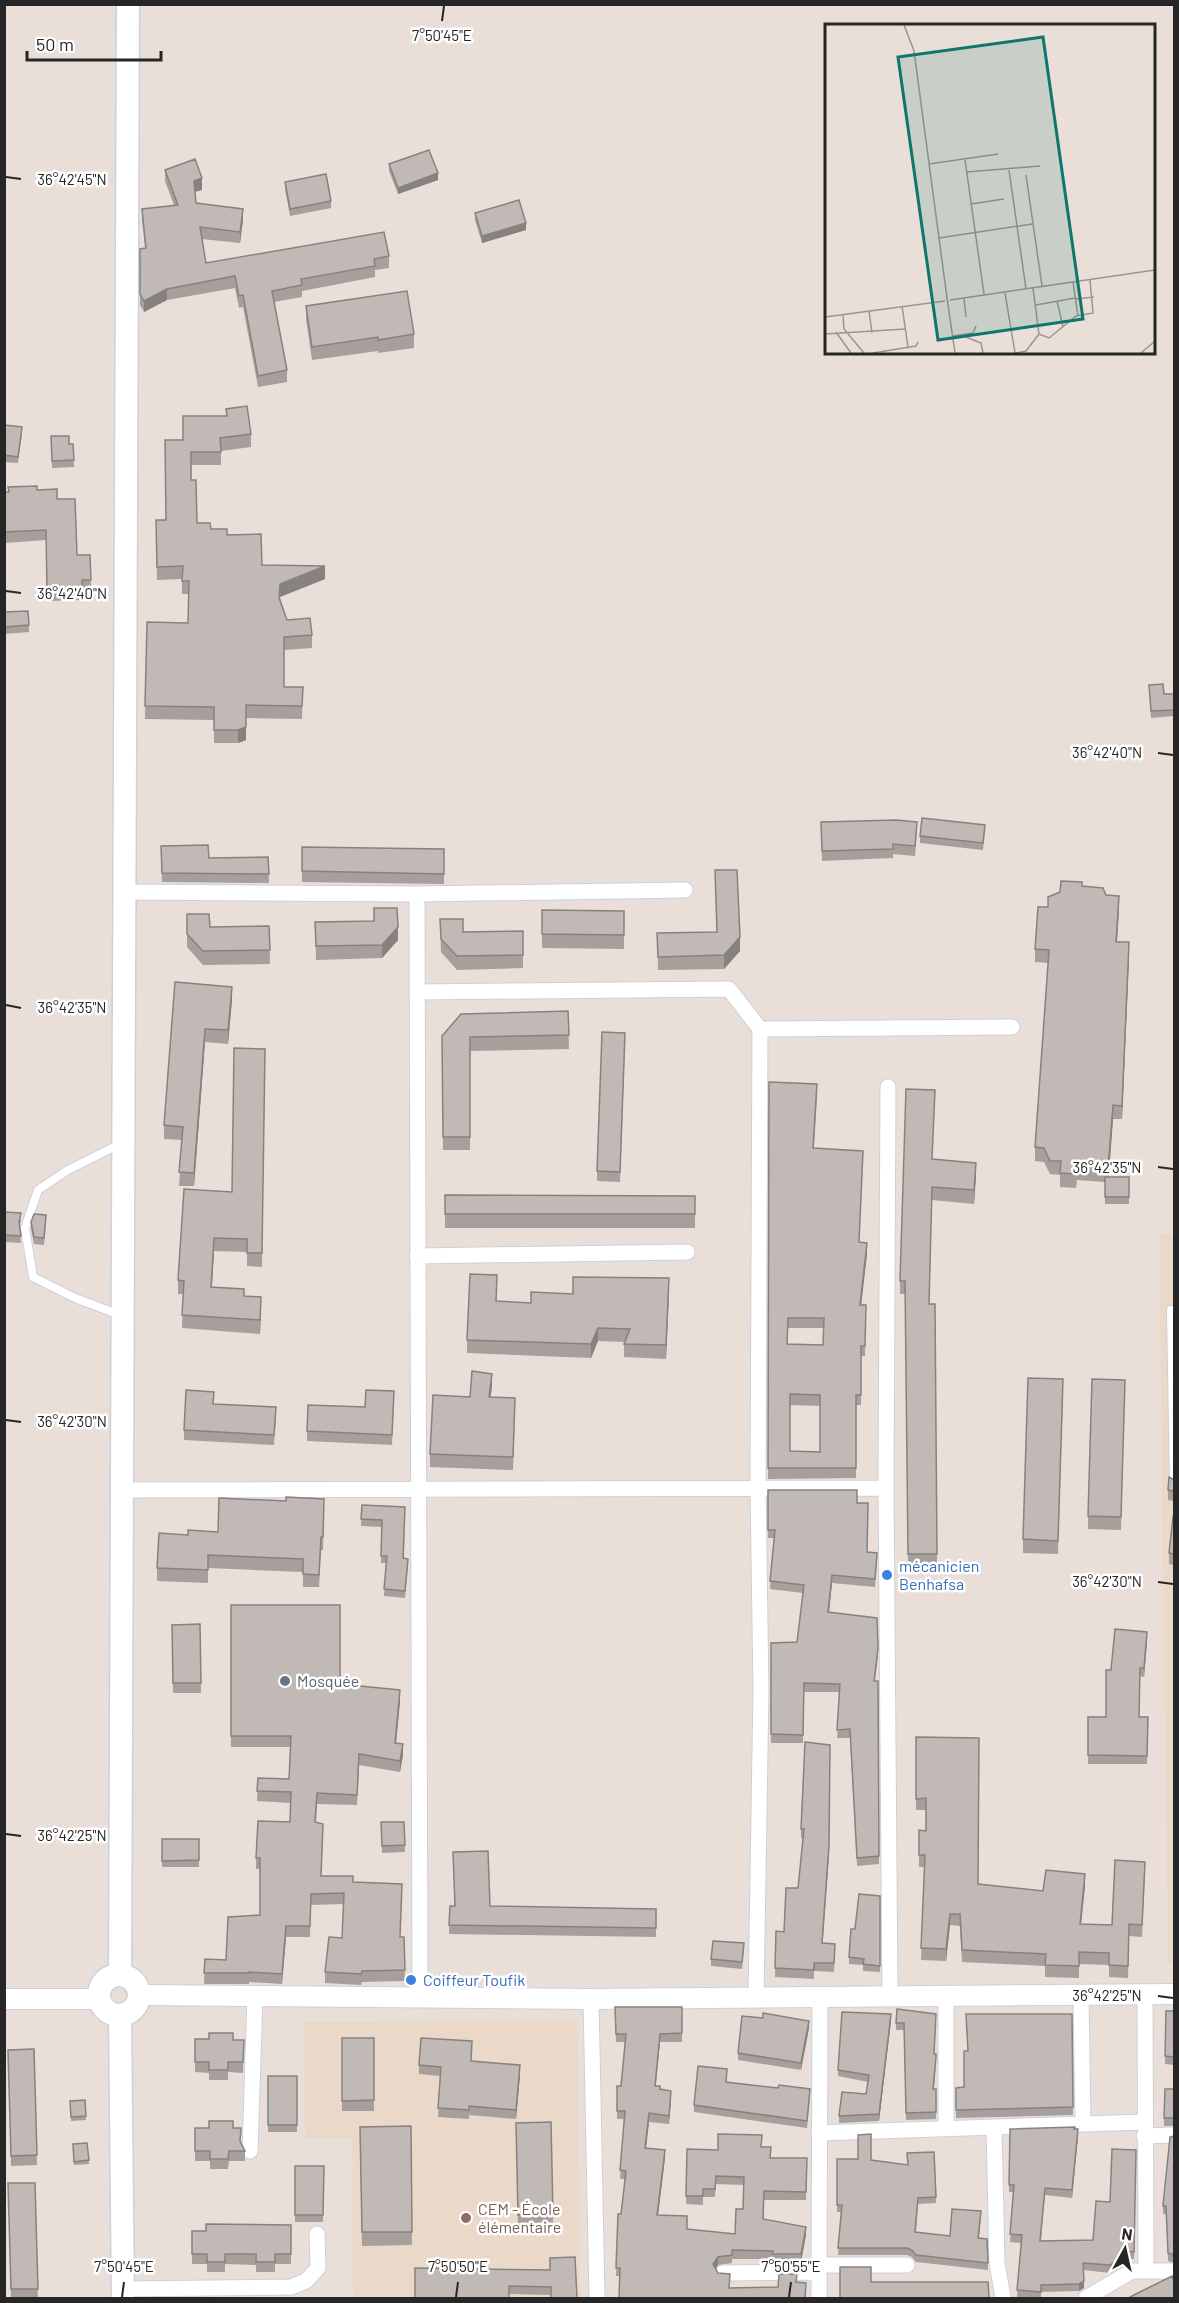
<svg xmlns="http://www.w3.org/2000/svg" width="1179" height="2303" font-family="Barlow,sans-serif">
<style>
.education{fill:#ead9c8}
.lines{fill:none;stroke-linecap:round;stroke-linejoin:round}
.service-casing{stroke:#cbd1db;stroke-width:10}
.minor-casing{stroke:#cbd1db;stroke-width:17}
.tertiary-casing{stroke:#cbd1db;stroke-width:22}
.secondary-casing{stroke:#cbd1db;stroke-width:25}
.service{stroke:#fff;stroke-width:8}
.minor{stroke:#fff;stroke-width:15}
.tertiary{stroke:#fff;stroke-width:20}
.secondary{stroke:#fff;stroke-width:22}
.wall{fill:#a69f9c;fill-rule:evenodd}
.shaded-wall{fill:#87827f}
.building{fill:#c1b9b5;stroke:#87827f;stroke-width:1.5;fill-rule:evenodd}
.ticks{fill:none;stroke:#262626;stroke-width:2}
.shop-dot{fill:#3f7fe0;stroke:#fff;stroke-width:2}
.worship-dot{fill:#6b7280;stroke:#fff;stroke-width:2}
.education-dot{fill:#8d6e63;stroke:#fff;stroke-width:2}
.labels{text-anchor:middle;stroke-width:5;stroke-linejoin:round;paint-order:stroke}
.shop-label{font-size:16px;fill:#366cbe;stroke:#fff;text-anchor:start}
.worship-label{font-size:16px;fill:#5b616d;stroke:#fff;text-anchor:start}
.education-label{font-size:16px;fill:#785e54;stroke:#fff;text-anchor:start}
.inset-road{fill:none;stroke:#9b9591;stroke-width:1.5}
.view{fill:#0f766e;fill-opacity:0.15;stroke:#0f766e;stroke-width:3}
.inset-edge{fill:none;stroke:#262626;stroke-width:3}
.ticks-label{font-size:15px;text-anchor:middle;fill:#262626;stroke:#fff;stroke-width:5;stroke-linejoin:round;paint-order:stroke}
</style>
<rect width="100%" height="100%" fill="#e9dfd8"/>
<path class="education" d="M1159,1234H1174V1963H1168Z
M578,2020L580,2298H353L352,2138H305L304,2022Z"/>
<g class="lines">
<g class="service-casing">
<path id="service" d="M1174,1310H1171L1174,1484
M120,1315L75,1298L33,1277L25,1228L38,1190L68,1170L120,1144"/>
</g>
<g class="minor-casing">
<path id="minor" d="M126,892L417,894L685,890
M417,894L420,1996
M417,992L729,989L760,1029L1012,1027
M888,1087L886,1488L890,1997
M417,1256L687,1252
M123,1490L886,1488
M1145,1994L1146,2271
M1081,1995L1083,2124
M946,1996V2129
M756,1998L761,1690L758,1488L760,1029
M591,1999L597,2298
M994,2127L997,2263L1003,2298
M819,2133L1144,2122
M1144,2136L1174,2135
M250,2151L255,1996
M819,2265H907
M723,2273L819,2272
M123,2289L291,2287L306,2281L318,2268L317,2234
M819,2298L820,1997
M1086,2298L1132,2271H1174"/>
</g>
<g class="tertiary-casing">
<path id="tertiary" d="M139,1995L591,1999L1174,1994
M4,1999H100"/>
</g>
<g class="secondary-casing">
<path id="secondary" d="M120,1975L128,4
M99 1995a20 20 0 1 1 40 0a20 20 0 1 1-40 0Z
M120,2015L123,2298"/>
</g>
<use href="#service" class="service"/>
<use href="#minor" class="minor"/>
<use href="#tertiary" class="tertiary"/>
<use href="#secondary" class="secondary"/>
</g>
<path class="wall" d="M389,164L438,180L398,194L389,171Z
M165,170L202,190L195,192L196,203L243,220L240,243L202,239L206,263L389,256V268L375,270V277L302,291V297L274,302L287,370V382L258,387L243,307L239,308L235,288L167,300L144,312L140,305V249L145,248L142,220V209L174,205L165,181Z
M285,182L331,201V208L290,216L285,189Z
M475,213L526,230L482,243L475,220Z
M306,306L414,334V348L378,353V351L312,360L306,319Z
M226,409L251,434V447L221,451V465H191V480L197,523L227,535L262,565L325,579L280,597L287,620L312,635V648L284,650V687H303L302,719L246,718V740L238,743H214V720L145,719L147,622L188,623L189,594H182V579L157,580L156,533L166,520L183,440L226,416Z
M4,425L22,434L18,463L4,462Z
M51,436L69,444H73L74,467L52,468Z
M37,490L57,499L77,555H90L91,590H82V600L47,601L46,540L4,543V492Z
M4,612L29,625V632L4,634Z
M1149,685L1164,694H1174V716L1151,718Z
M821,822L917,831L915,856L893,854V858L822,861Z
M985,831L983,850L920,843V836Z
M161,846L209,858L268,857L269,883L162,882Z
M302,847L444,849V884L302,882Z
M715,870L740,951L724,969L658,970L657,933L717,932Z
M1082,886L1106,895L1119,909L1117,942L1129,956L1122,1119H1113L1109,1177H1129V1204H1105V1182L1077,1180L1076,1188L1060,1187V1175L1050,1174L1044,1162L1035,1161V1147L1048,963L1035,962V949L1048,907Z
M542,910L624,911V949L542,948Z
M187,914L210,927L269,926L270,964L203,965L187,947Z
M440,919L463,932L523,931V968L457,970L441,952Z
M315,922L398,940L382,958L316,960Z
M175,982L232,1000L228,1044L205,1042L194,1186H179L182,1140L164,1139V1125Z
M568,1011L569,1049L470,1051V1150H443L442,1036Z
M625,1043L620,1182L597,1181V1171Z
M265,1049L262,1267L247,1266V1252L214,1251L212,1287L244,1296L261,1310L260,1334L182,1328L183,1294H178V1280L232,1192Z
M769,1082L817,1095L814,1148L863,1161L859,1242L867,1254L861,1305H866L865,1356H861V1405H856V1478L768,1479ZM788,1328H824L823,1345L787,1344ZM790,1405L820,1406V1452L790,1451Z
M933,1159L976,1176L974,1204L932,1200L929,1304H935L937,1567H908L905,1294H900V1281Z
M445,1195L695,1196V1228H445Z
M4,1212L21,1220L20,1226L21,1243L4,1242Z
M31,1222H46L44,1245L34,1244L31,1229Z
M669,1292L666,1359L624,1357V1342L598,1341L591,1358L467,1353V1340L496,1301L531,1303L573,1294Z
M1125,1380L1121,1530L1088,1529V1516Z
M492,1386L490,1397L515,1411L513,1470L430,1467V1454L470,1397Z
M1063,1393L1058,1554L1023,1553V1539Z
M394,1401L392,1445L307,1441V1431L365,1407Z
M276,1418L274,1445L184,1440V1430Z
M1174,1480V1501L1168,1500V1490Z
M768,1490L857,1503L867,1552L877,1561L875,1587L832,1583L829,1612L878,1656L875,1681H878L879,1864L857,1866L850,1738H837L840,1692H804L803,1743H771V1643L797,1642L803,1593L770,1589L774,1538H768Z
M362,1505L405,1507L404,1558L408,1566L405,1598L384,1596L386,1563H381L382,1527L361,1526Z
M324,1512L323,1550H321L319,1587H303V1572L208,1568V1583L157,1581V1568L188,1535L218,1532Z
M1174,1518V1565L1169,1564V1553Z
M231,1605L340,1684L400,1701L396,1743L403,1755L400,1772L359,1765L357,1805L317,1804L316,1822L323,1834L321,1876L353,1882L402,1895L400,1937H404L405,1981L362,1982L361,1985L325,1983V1972L342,1938L344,1904L311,1905L310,1937H286L282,1984L249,1982V1984H204L205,1959L226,1960L260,1915V1869H256V1858L290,1822L291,1803L257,1801L258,1778L289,1779L291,1747H231Z
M200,1624L201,1693H173L172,1625Z
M1147,1641L1144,1677L1140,1676L1139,1717H1148L1147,1764H1088V1717H1106L1111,1670Z
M916,1737L979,1884L1043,1891L1085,1886L1081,1924L1112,1925L1145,1874L1142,1937L1129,1936L1128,1978L1109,1977V1965L1079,1964V1978L1045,1977V1966L962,1962L960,1926L950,1925L946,1961L921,1960L925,1867H919V1830L926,1831V1810H916Z
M805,1742L829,1854L822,1943L835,1944L834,1972L814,1971V1979L775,1977L776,1931L784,1932L798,1888L803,1838H801V1829Z
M381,1822L405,1845V1852L382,1853Z
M162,1839H199V1867H162Z
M880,1896V1972L863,1971V1965L849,1964V1957L855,1929Z
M450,1906L656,1909V1937L449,1934Z
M744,1950L742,1969L711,1966V1959Z
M615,2007H682V2042H660L655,2086L671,2099L669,2124L649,2122L646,2148L665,2158L658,2215L687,2229L735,2234L743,2209L744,2185L716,2184L715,2197H703V2205L686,2204L687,2149L718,2150L762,2147L771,2158H807L806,2200H764V2219L806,2235L801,2262L773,2263V2259H732V2263L718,2265L716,2268L718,2273L730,2283L729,2288L778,2287L797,2282L806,2292V2298H619L620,2276H616L618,2214H621L625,2179H620L624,2119H617V2086H621L625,2042H616Z
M1166,2011H1174V2065L1165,2064Z
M966,2014H1072L1073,2115L956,2118V2088L964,2087L968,2051Z
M936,2020L934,2054L936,2063L934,2089H936V2119L906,2120L904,2030H896V2023Z
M891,2021L879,2121L839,2123V2116L866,2094L868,2082L838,2076V2070Z
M809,2028L801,2070L738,2060V2053Z
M342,2038H374V2111H342Z
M195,2039L244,2040L243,2073L228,2072V2080H209V2073L195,2072Z
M34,2049L37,2165L11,2166L8,2050Z
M472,2061L520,2075L516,2119L469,2115V2119L438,2117L440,2076L419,2074V2065Z
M727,2075V2082L778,2088L810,2095L807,2128L694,2112V2105Z
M268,2076H297V2132H268Z
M1174,2089V2126H1164V2118Z
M85,2100L86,2120L71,2121L70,2101Z
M551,2122L553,2225L518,2226L516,2123Z
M411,2126L412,2245L362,2246L360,2127Z
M195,2128H233L245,2151V2161H229L228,2169H210V2161H195Z
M1010,2129H1074L1078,2136L1072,2198L1045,2195L1041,2241L1093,2240L1110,2202L1136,2150L1134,2259H1125V2264L1110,2273L1083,2270L1084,2288L1079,2291L1041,2292V2298L1017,2297L1021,2243L1010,2242L1014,2192H1009Z
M1174,2136V2263L1168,2261L1166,2214H1163V2206Z
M87,2143L89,2164L74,2165L73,2144Z
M934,2152L936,2203L918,2204L916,2232L950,2236L981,2218L979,2238L987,2239L988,2270L916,2262L912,2257L907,2255H838L841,2212H837V2159L871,2160L907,2165Z
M295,2166H324L323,2222H295Z
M8,2183H35L38,2298H11Z
M291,2225V2264H275V2272H256V2265L225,2264V2272H207V2264H192V2231H206Z
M550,2270L551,2295L509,2294L415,2298Z"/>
<path class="shaded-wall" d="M438,173V180L398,194V188Z
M202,178V190L194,192V181Z
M243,209V220L240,243V232Z
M526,223V230L482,243V236Z
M167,289V300L144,312V301Z
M325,566V579L280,597V584Z
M246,705V740L238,743V730Z
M1119,896V909L1116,955V942Z
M398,927V940L382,958V945Z
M740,937V951L724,969V955Z
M1129,942V956L1122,1119V1106Z
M232,987V1000L228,1044V1030Z
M205,1029V1042L194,1186V1173Z
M1113,1105V1119L1108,1182V1169Z
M976,1163V1176L974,1204V1190Z
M214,1238V1251L211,1300V1287Z
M867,1243V1254L860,1315V1305Z
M669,1278V1292L666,1359V1345Z
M261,1297V1310L260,1334V1320Z
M598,1328V1341L591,1358V1344Z
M492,1374V1386L489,1410V1397Z
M832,1575V1583L828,1621V1612Z
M1147,1632V1641L1144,1677V1668Z
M400,1690V1701L395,1754V1743Z
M403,1744V1755L400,1772V1761Z
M830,1745L829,1854L822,1952Z
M1085,1874V1886L1080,1935V1924Z
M950,1914V1925L946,1961V1949Z
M286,1926V1937L282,1984V1974Z
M891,2014V2021L879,2121V2114Z
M809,2021V2028L801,2070V2063Z
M660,2034V2042L655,2094V2086Z
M520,2065V2075L516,2119V2110Z
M671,2091V2099L669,2124V2116Z
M649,2113V2122L645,2157V2148Z
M1078,2129V2136L1072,2198V2190Z
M665,2150V2158L657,2223V2215Z
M806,2227V2235L801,2262V2254Z
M1125,2251V2264L1110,2273V2265Z
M718,2257V2265L713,2273V2264Z
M1084,2281V2288L1079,2291V2284Z"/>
<path class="building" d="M429,150L438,173L398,188L389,164Z
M195,159L202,178L194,181L196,203L243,209L240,232L200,227L206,263L384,232L389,256L374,259L375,266L301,279L302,285L272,291L287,370L258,376L243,295L239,296L235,276L167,289L144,301L140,294V249L146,248L142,209L178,205L165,170Z
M326,174L331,201L290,209L285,182Z
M519,200L526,223L482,236L475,213Z
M407,291L414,334L378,340V337L312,347L306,306Z
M247,406L251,434L220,438L221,452H191V480H196L197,523H210L211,529H227V535L261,534L262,565L325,566L280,584L279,598L287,620L310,618L312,635L284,637V687H303L302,706L246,705V727L238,730H214V707L145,706L147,622L188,623L189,581H182L183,566L157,567L156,520H166L165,440H183V416H227L226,409Z
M4,425L22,427L18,457L4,455Z
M51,436H69V444H73L74,460L52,461Z
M37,486V490L57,489V499H75L77,555H90L91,580H82V589L47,590L46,530L4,532V492H9L8,487Z
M28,611L29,625L4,627V612Z
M1163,684L1164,694H1174V710L1151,711L1149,685Z
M922,818L985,825L983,843L920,836Z
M896,820L917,822L915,846L893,844V849L822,851L821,822Z
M208,845L209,858L268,857L269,874L162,873L161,846Z
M302,847L444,849V874L302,871Z
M715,870H737L740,937L724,955L658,957L657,933L717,932Z
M1061,881L1082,882V886L1103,888L1106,895L1119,896L1116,942H1129L1122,1106L1113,1105L1108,1169L1077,1166L1076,1174L1060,1173L1061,1161H1050L1044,1148L1035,1147L1049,950L1035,949L1038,907H1048V897L1060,892Z
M374,908H397L398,927L382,945L316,946L315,922L374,921Z
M542,910L624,911V935L542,934Z
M187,914H209L210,927L269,926L270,950L203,951L187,934Z
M440,919H463V932L523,931V955L457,956L441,939Z
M175,982L232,987L228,1030L205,1029L194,1173L179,1172L183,1127L164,1125Z
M568,1011L569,1035L470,1037V1137H443L442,1036L461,1014Z
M602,1032L625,1033L620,1172L597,1171Z
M234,1048L265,1049L262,1253H247V1239L214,1238L211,1287L244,1289V1296L261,1297L260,1320L182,1315L184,1281L178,1280L184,1189L232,1192Z
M769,1082L817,1084L813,1148L863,1151L859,1242L867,1243L860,1305H866L865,1346H861V1395H856V1468H768ZM788,1318H824L823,1345L787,1344ZM790,1394L820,1395V1452L790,1451Z
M906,1089L935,1090L932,1159L976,1163L974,1190L932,1187L929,1304H935L937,1554H908L905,1281H900Z
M1105,1177H1129V1197H1105Z
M445,1195L695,1196V1214H445Z
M4,1212L21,1213L19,1222L21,1236L4,1235Z
M34,1214L46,1215L44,1238L34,1237L31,1222Z
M470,1274L497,1275L496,1301L531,1303V1292L573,1294V1277L669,1278L666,1345L624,1344L630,1329L598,1328L591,1344L467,1340Z
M472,1371L492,1374L489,1397L515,1398L513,1457L430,1454L433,1395L470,1397Z
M1028,1378L1063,1379L1058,1541L1023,1539Z
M1092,1379L1125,1380L1121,1517L1088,1516Z
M186,1390L214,1392L213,1404L276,1407L274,1435L184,1430Z
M366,1390L394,1391L392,1435L307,1431L308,1405L365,1407Z
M1169,1477L1174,1480V1491L1168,1490Z
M768,1490H857V1503H868L867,1552L877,1553L875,1579L832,1575L828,1612L877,1618L878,1648L874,1681H878L879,1856L857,1858L850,1729L837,1730L840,1684L804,1683L803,1735L771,1734V1643L797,1642L804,1585L770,1581L775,1530H768Z
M286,1497L324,1499L323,1537H321L319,1575L303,1574V1559L208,1555V1570L157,1568L159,1533L188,1535V1530L218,1532L219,1498L286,1501Z
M362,1505L405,1507L403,1558L408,1559L405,1591L384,1589L387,1556H381L382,1520L361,1519Z
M1173,1517L1174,1518V1554L1169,1553Z
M231,1605H340V1684L400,1690L395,1743L403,1744L400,1761L359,1754L357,1795L317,1793L315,1822L323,1824L321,1876H353V1882L402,1884L400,1937H404L405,1970L362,1971L361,1974L325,1972L329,1937L342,1938L344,1893L311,1894L310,1926H286L282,1974L249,1972V1973H204L205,1959L226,1960L228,1917L260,1915V1858H256L258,1821L290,1822L291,1792L257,1791L258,1778L289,1779L291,1736H231Z
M200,1624L201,1683H173L172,1625Z
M1115,1629L1147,1632L1144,1668H1140L1139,1717H1148L1147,1756L1088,1755V1717H1106V1670H1111Z
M916,1737L979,1738L978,1884L1043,1891L1046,1870L1085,1874L1080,1924L1112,1925L1115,1860L1145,1862L1142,1925L1129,1924L1128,1966L1109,1965V1953L1079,1952V1966L1045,1965L1046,1954L962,1950L960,1914H950L946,1949L921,1948L925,1855H919V1830L926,1831V1798L916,1799Z
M805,1742L830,1745L829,1845L822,1943L835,1944L834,1963H814V1970L775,1968L776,1931L784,1932L786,1888H798L804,1829H801Z
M381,1822H404L405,1845L382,1846Z
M162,1839H199V1860L162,1861Z
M488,1851L490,1906L656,1909V1928L449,1925L450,1906H455L453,1852Z
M859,1894L880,1896V1966L863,1964L864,1959L849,1957L851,1929H855Z
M713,1941L744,1943L742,1962L711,1959Z
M615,2007H682V2033L660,2034L655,2086H660V2089L671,2091L669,2116L649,2113L645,2148L665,2150L657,2215L687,2216V2229L735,2234L736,2209H743L744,2177L716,2176L715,2189H703V2196H686L687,2149L718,2150V2134L762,2135L761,2147H771L770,2158H807L806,2192L764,2191L763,2219L806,2227L801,2254H773V2251L732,2250V2255L718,2257L713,2264L718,2273L730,2274L729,2288L778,2287L779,2274H797L796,2282L806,2283L805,2298H619L620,2268H616L618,2214H621L626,2171L620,2170L625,2111H617V2086H621L626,2034H616Z
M897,2009L936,2014L934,2054H936V2057L933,2089H936V2112L906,2113L904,2023H896Z
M1166,2011H1174V2057L1165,2056Z
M842,2012L891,2014L879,2114L839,2116L842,2092L866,2094L869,2075L838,2070Z
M763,2013L809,2021L801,2063L738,2053L742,2016L763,2018Z
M966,2014H1072L1073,2107L956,2110V2088L964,2087V2051H968Z
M209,2033H233V2040H244L243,2062H228V2070H209V2062H195V2039H209Z
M342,2038H374V2100L342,2101Z
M421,2038L472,2041L471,2061L520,2065L516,2110L469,2106V2110L438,2108L441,2067L419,2065Z
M34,2049L37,2155L11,2156L8,2050Z
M698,2066L727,2069L726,2082L778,2088L779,2085L810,2089L807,2121L694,2105Z
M268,2076H297V2125H268Z
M1165,2089H1174V2118H1164Z
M85,2100L86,2116L71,2117L70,2101Z
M209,2121H233V2128H241L240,2141L245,2151H229L228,2159H210V2151H195V2128H209Z
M551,2122L553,2215H518L516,2123Z
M411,2126L412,2232H362L360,2127Z
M1075,2127L1074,2129H1078L1072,2190L1045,2188L1040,2241L1093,2240L1096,2201L1110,2202L1112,2149L1136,2150L1134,2252L1125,2251V2256L1110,2265L1083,2263L1084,2281L1079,2284L1041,2285V2292L1017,2290L1022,2235L1010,2234L1014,2185H1009L1010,2129Z
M871,2134V2160L908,2165L907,2153L934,2152L936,2197L918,2198L915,2232L950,2236L952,2209L981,2211L978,2238L987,2239L988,2263L916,2255L912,2250L907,2248H838L842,2205H837V2159H858V2135Z
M1174,2136V2255L1168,2253L1166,2206H1163L1170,2137Z
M87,2143L89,2160L74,2162L73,2144Z
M295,2166H324L323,2215H295Z
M8,2183H35L38,2289H11Z
M206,2224L291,2225V2254H275V2262H256V2254H225V2262H207V2254H192V2231H206Z
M575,2257L577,2298H551V2287L509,2286V2298H415V2268L550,2270V2258Z
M840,2267H871V2282H988L989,2298H840Z
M1172,2276L1174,2281V2298H1128Z"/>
<path class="ticks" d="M442,21L444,6M6,177L21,179M6,591L21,593M1158,753L1173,755M6,1005L21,1008M1158,1167L1173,1169M6,1420L21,1422M1158,1582L1173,1584M6,1834L21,1836M1158,1996L1173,1998M122,2297L124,2282M456,2297L458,2282M789,2297L791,2282"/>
<g class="shop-dot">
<circle cx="887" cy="1575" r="6"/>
<circle cx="411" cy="1980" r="6"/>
</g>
<circle class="worship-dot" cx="285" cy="1681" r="6"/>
<circle class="education-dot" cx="466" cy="2218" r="6"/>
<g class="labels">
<g class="shop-label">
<text x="899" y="1572">mécanicien<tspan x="899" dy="18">Benhafsa</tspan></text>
<text x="423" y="1986">Coiffeur Toufik</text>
</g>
<g class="worship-label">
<text x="297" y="1687">Mosquée</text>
</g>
<g class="education-label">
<text x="478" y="2215">CEM - École<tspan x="478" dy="18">élémentaire</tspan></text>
</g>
</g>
<g transform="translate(825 24)">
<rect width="330" height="330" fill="#e9dfd8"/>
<path class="inset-road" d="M79,1L89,27L122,274M140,136L159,270M104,140L173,130M184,146L201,265M142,148L215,142M201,151L217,262M146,180L179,175M114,214L207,200M248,258L253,292M180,269L190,329M139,274L141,293M251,275L269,273M125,276L330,246M232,277L238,303M123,278L122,274L130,329M211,281L250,274M77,282L83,323M44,287L47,309M18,291L19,305L39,329M0,293L120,277M11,308L26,329M0,310L80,305M214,310L224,314L251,292L268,289L265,256M128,312L148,309L151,302M141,313L156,319L158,329M48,329L91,322L93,318M191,329L201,327L214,310L208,264M316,329L330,317"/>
<path class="view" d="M218,13L258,295L113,316L73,33Z"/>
<rect width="330" height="330" class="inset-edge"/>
</g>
<g class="ticks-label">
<text x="442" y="41">7°50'45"E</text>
<text x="72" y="185">36°42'45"N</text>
<text x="72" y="599">36°42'40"N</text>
<text x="1107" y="758">36°42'40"N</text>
<text x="72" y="1013">36°42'35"N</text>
<text x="1107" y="1173">36°42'35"N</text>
<text x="72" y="1427">36°42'30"N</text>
<text x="1107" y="1587">36°42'30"N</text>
<text x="72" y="1841">36°42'25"N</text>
<text x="1107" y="2001">36°42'25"N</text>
<text x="124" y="2272">7°50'45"E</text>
<text x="458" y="2272">7°50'50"E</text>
<text x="791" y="2272">7°50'55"E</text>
</g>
<rect width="1179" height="2303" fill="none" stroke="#262626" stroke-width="12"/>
<g transform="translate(1125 2249) rotate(8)" stroke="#ffffff" stroke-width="4.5" paint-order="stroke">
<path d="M0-4.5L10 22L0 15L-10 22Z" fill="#262626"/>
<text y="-9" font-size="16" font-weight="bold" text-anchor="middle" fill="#262626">N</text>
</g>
<path d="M27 51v9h134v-9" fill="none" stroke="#262626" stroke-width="3"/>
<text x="36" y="51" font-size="18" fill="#262626" stroke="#ffffff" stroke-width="4.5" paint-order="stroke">50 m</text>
</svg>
